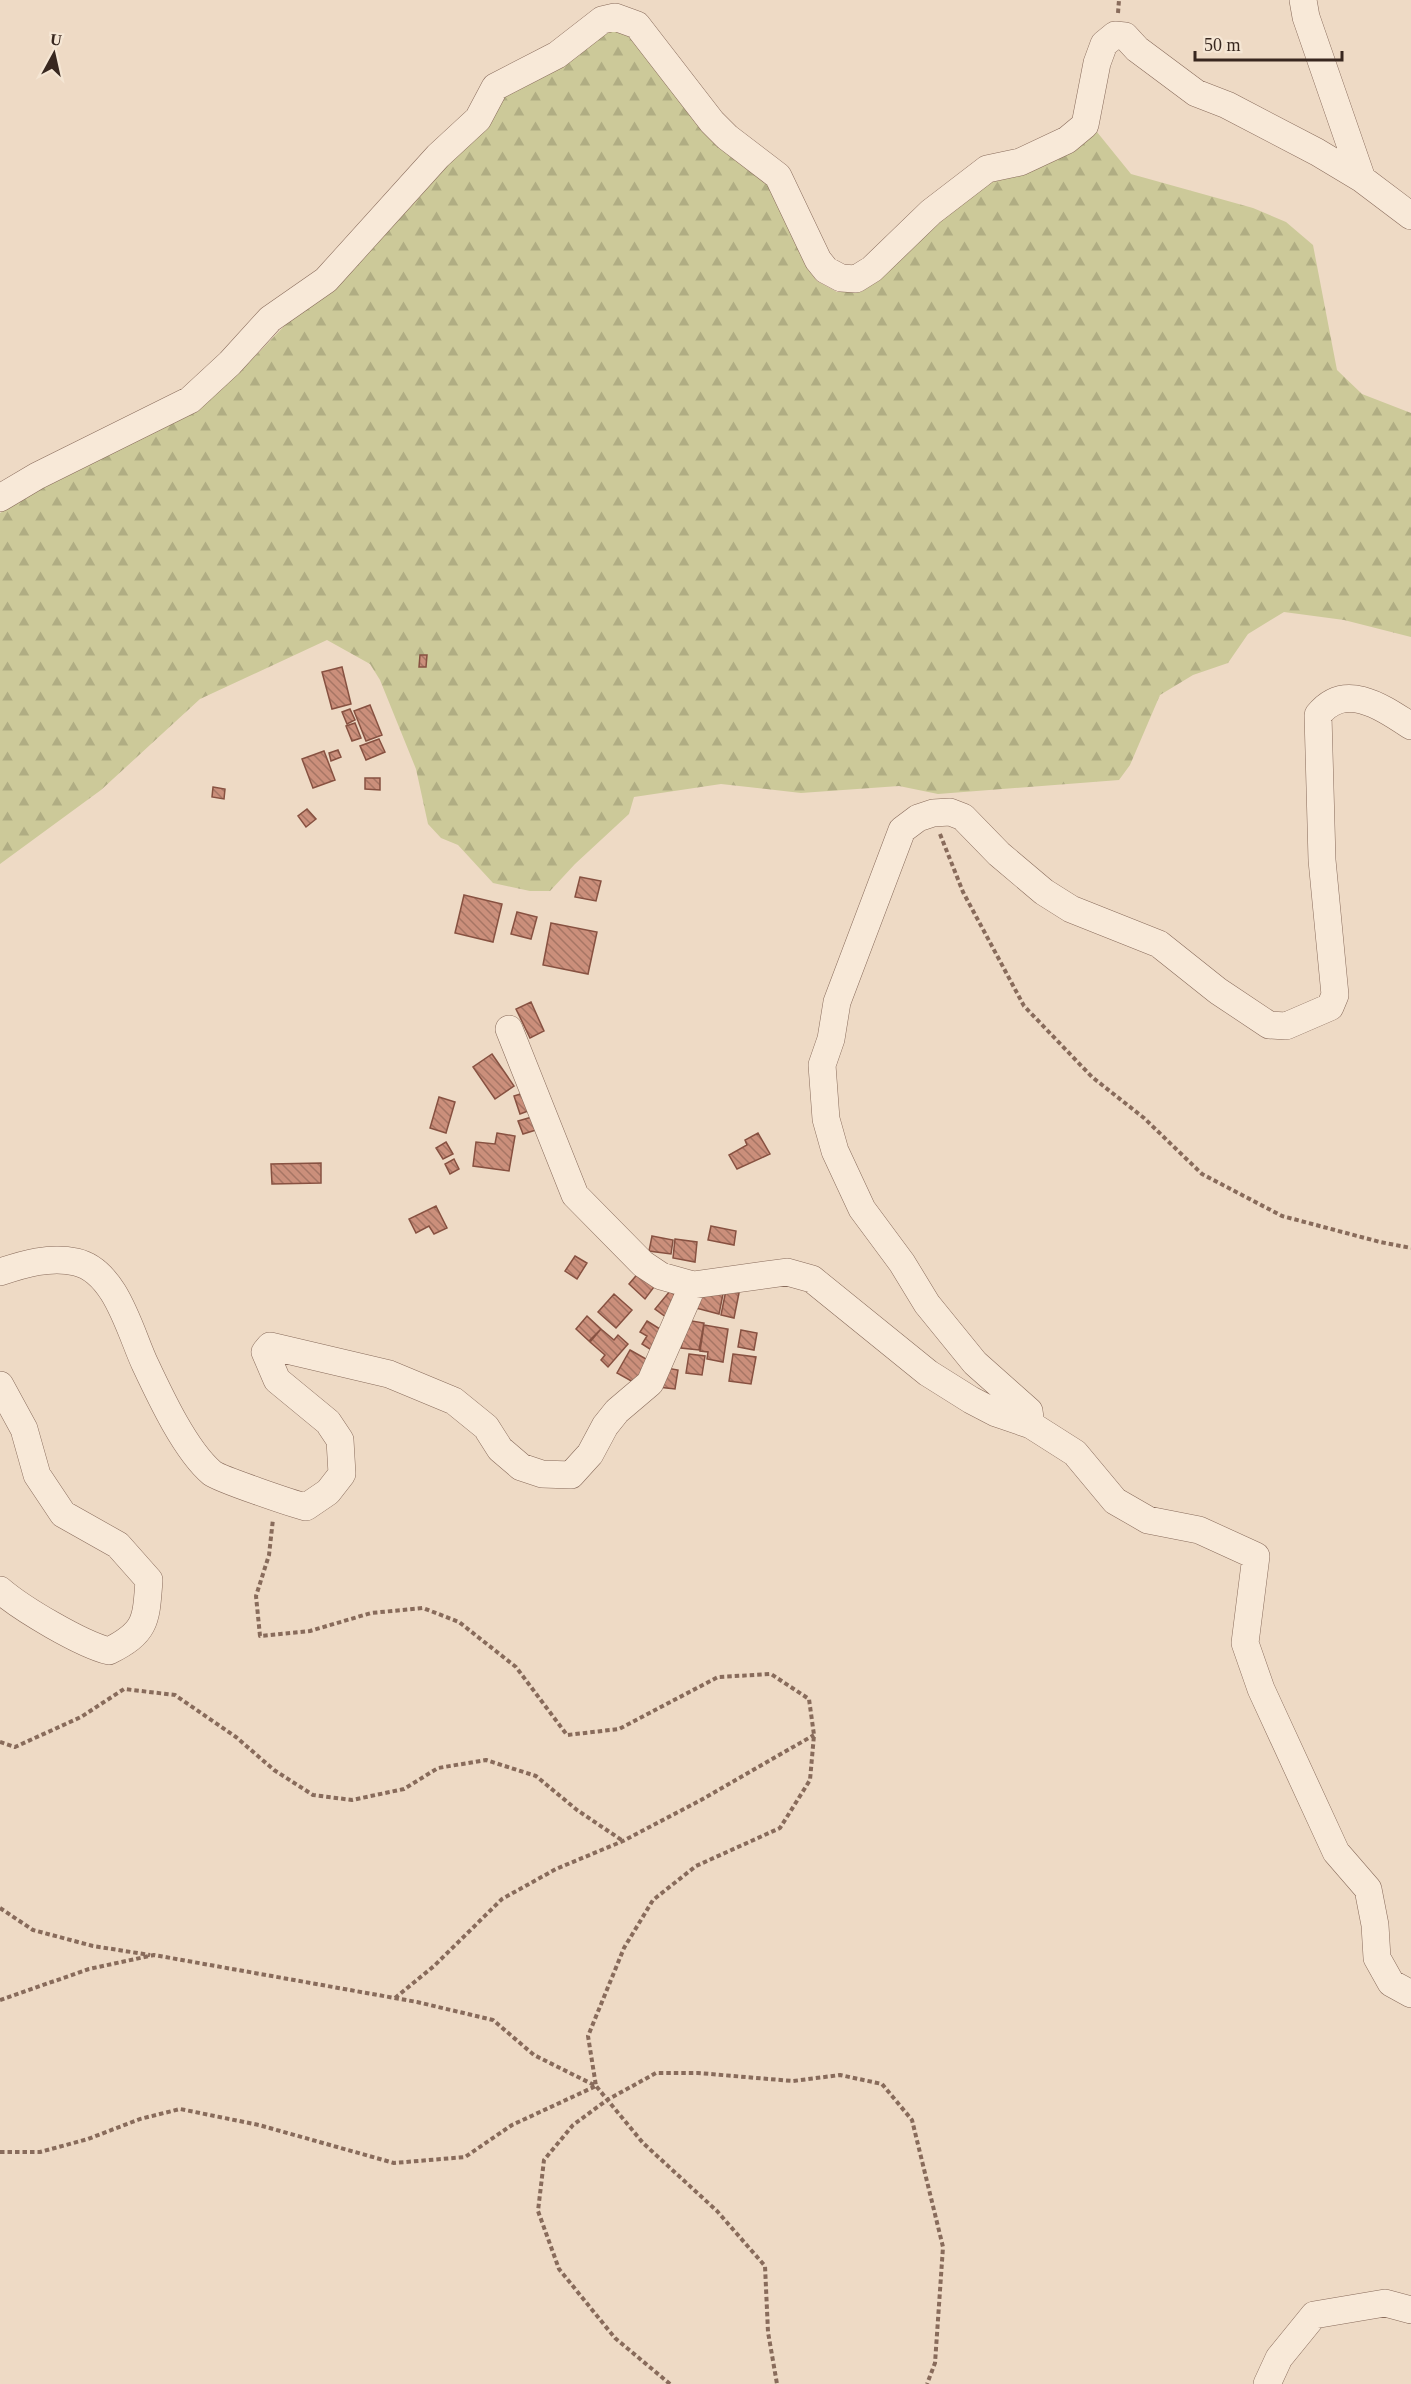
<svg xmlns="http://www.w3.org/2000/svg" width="1411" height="2384" font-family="'Times New Roman',serif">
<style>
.forest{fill:url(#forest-firs)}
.building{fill:url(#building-back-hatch);stroke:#875141;stroke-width:1.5}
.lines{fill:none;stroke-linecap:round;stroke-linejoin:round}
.minor-casing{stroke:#886b5b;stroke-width:28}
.path{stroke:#886b5b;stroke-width:4;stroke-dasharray:4.5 3;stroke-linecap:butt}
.minor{stroke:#f8e9d8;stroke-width:27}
</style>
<defs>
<pattern id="forest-firs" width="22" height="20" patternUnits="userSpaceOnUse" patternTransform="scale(1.5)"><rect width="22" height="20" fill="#ccc999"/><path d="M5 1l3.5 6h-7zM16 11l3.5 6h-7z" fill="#b0ad83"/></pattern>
<pattern id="building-back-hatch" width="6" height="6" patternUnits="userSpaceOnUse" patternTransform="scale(1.5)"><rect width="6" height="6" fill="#cb8f7b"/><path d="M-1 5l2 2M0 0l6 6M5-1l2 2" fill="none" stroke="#a67564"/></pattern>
</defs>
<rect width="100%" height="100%" fill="#eedac5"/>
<path class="forest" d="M615,30L629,35L703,131L769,185L807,268L817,281L837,292H861L881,279L939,222L992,181L1074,151L1097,132L1131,174L1253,208L1286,222L1313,245L1337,370L1362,394L1411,413V637L1344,620L1284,612L1248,634L1228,663L1193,675L1160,695L1130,765L1119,780L938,794L899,786L801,793L721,784L634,797L629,814L575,864L550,891H530L493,883L458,845L441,838L428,824L416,769L380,680L370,664L327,640L200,699L101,790L0,864V513L43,487L198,411L240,372L505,96L564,66L608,32Z"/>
<path class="building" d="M420,655H427L426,667H419Z
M342,667L351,704L332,709L322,672Z
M370,705L382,735L366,741L354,711Z
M350,709L355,720L347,724L342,712Z
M355,723L361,738L352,741L346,726Z
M379,739L385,752L366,760L360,746Z
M338,750L341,757L331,761L329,753Z
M324,751L335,780L313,788L302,759Z
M365,778H380V790L365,789Z
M213,787L225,789L224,799L212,797Z
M307,809L316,819L306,827L298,816Z
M580,877L601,881L596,901L575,897Z
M464,895L502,904L493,942L455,933Z
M517,912L537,917L531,939L511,934Z
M551,923L597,932L588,974L543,965Z
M531,1002L544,1031L530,1038L516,1009Z
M492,1054L514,1086L495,1099L473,1067Z
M530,1091L536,1108L520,1114L514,1096Z
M439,1097L455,1102L446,1133L430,1128Z
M532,1117L536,1130L523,1134L518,1121Z
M497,1133L515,1136L509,1171L473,1166L476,1142L495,1144Z
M758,1133L770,1154L737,1169L729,1155L747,1145L745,1140Z
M446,1142L453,1154L443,1159L436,1148Z
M454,1159L459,1169L450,1174L445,1164Z
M321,1163V1183L272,1184L271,1164Z
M436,1206L447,1228L434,1234L429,1226L416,1233L409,1219Z
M711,1226L736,1231L734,1245L708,1240Z
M652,1236L673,1240L671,1254L649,1251Z
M675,1239L697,1242L695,1262L673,1258Z
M575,1256L587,1263L577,1279L565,1271Z
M641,1270L657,1283L645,1299L629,1284Z
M697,1288L723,1294L719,1314L692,1307Z
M726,1290L739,1293L734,1318L721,1315Z
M670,1291L684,1302L670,1320L655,1309Z
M614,1294L632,1310L616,1328L598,1312Z
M587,1316L601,1329L589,1341L576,1329Z
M680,1319L704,1323L699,1350L681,1348L684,1334Z
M647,1321L668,1334L656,1353L642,1344L647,1336L640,1332Z
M704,1325L728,1329L723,1362L707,1359L708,1352L700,1351Z
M601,1329L614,1340L618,1335L628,1344L608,1367L601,1360L605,1355L590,1342Z
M741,1330L757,1333L754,1350L738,1347Z
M630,1350L655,1364L642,1387L617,1373Z
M689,1354L705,1356L702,1375L686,1373Z
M733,1354L756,1357L751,1384L729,1381Z
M661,1367L678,1370L675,1389L658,1387Z"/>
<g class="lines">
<g class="minor-casing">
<path id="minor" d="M1303,0L1306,17L1362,179
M0,498L37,476L190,400L230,363L270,319L326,280L438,156L478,119L495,87L557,55L602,20L615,17L637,25L712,122L727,137L778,176L818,260L826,270L841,278L856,279L872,269L931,212L987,169L1020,162L1067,140L1085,125L1097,63L1104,44L1115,35L1125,36L1137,49L1196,93L1227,105L1317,152L1362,179L1411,216
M509,1029L575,1195L643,1264L661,1276L693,1285L787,1272L812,1279L928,1373L971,1400L996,1413L1031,1425L1029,1411L975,1363L927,1304L902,1263L862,1209L835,1151L826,1119L822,1065L831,1039L837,1002L902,830L918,818L933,813L950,812L963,817L999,854L1044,892L1071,909L1159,944L1218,991L1269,1025L1286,1026L1330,1007L1335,995L1322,860L1318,715C1345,681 1382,707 1411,726
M0,1272C24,1264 50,1256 76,1262C116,1271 130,1332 145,1364C160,1396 185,1450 212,1473C220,1479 293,1504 306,1507L328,1492L342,1474L340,1440L328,1422L277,1380L265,1352L270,1346L389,1374L454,1401L486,1427L500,1449L521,1467L542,1474L571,1475L590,1454L605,1426L617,1411L650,1383L693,1285
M0,1385L24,1429L37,1475L63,1514L118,1545L149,1580C146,1620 147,1632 109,1651C81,1644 22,1609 0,1590
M1031,1425L1075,1453L1115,1501L1148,1520L1199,1530L1256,1556L1245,1643L1261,1689L1336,1852L1368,1889L1375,1925L1377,1958L1391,1983L1411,1994
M1267,2384L1279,2358L1314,2315L1385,2303L1411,2310"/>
</g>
<path class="path" d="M1118,13L1119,0
M940,834L963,892L1024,1006L1092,1077L1144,1118L1202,1174L1282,1216L1380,1242L1411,1248
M0,1742L15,1747L81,1717L124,1689L175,1695L236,1737L274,1770L313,1795L352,1800L404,1789L438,1768L486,1760L536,1776L577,1810L623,1841
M0,1908L33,1930L93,1946L150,1955
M395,1998L434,1966L502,1899L556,1869L623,1841L701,1800L814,1735
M0,2000L89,1969L154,1955L417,2002L493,2020L534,2055L596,2086L643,2143L717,2211L765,2266L768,2332L777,2384
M0,2152H40L88,2139L140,2119L180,2109L259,2125L394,2163L465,2157L512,2125L596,2086L588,2036L624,1948L653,1900L696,1866L780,1828L810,1780L814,1735L809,1699L771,1674L718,1677L619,1729L567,1735L516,1667L459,1622L423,1608L371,1613L310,1631L260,1636L256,1596L269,1555L273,1519
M670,2384L615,2338L559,2269L538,2211L544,2160L573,2125L607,2100L656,2073H698L793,2081L840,2075L882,2084L912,2120L943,2247L935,2363L927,2384"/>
<use href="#minor" class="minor"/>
</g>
<g transform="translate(54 54) rotate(8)" stroke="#f5e6d4" stroke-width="4.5" paint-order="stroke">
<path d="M0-4.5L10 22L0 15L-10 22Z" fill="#38271f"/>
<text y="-9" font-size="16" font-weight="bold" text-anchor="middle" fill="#38271f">U</text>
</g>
<path d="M1195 51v9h147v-9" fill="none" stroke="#38271f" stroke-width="3"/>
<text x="1204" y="51" font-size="18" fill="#38271f" stroke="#f5e6d4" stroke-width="4.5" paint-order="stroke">50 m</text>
</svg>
